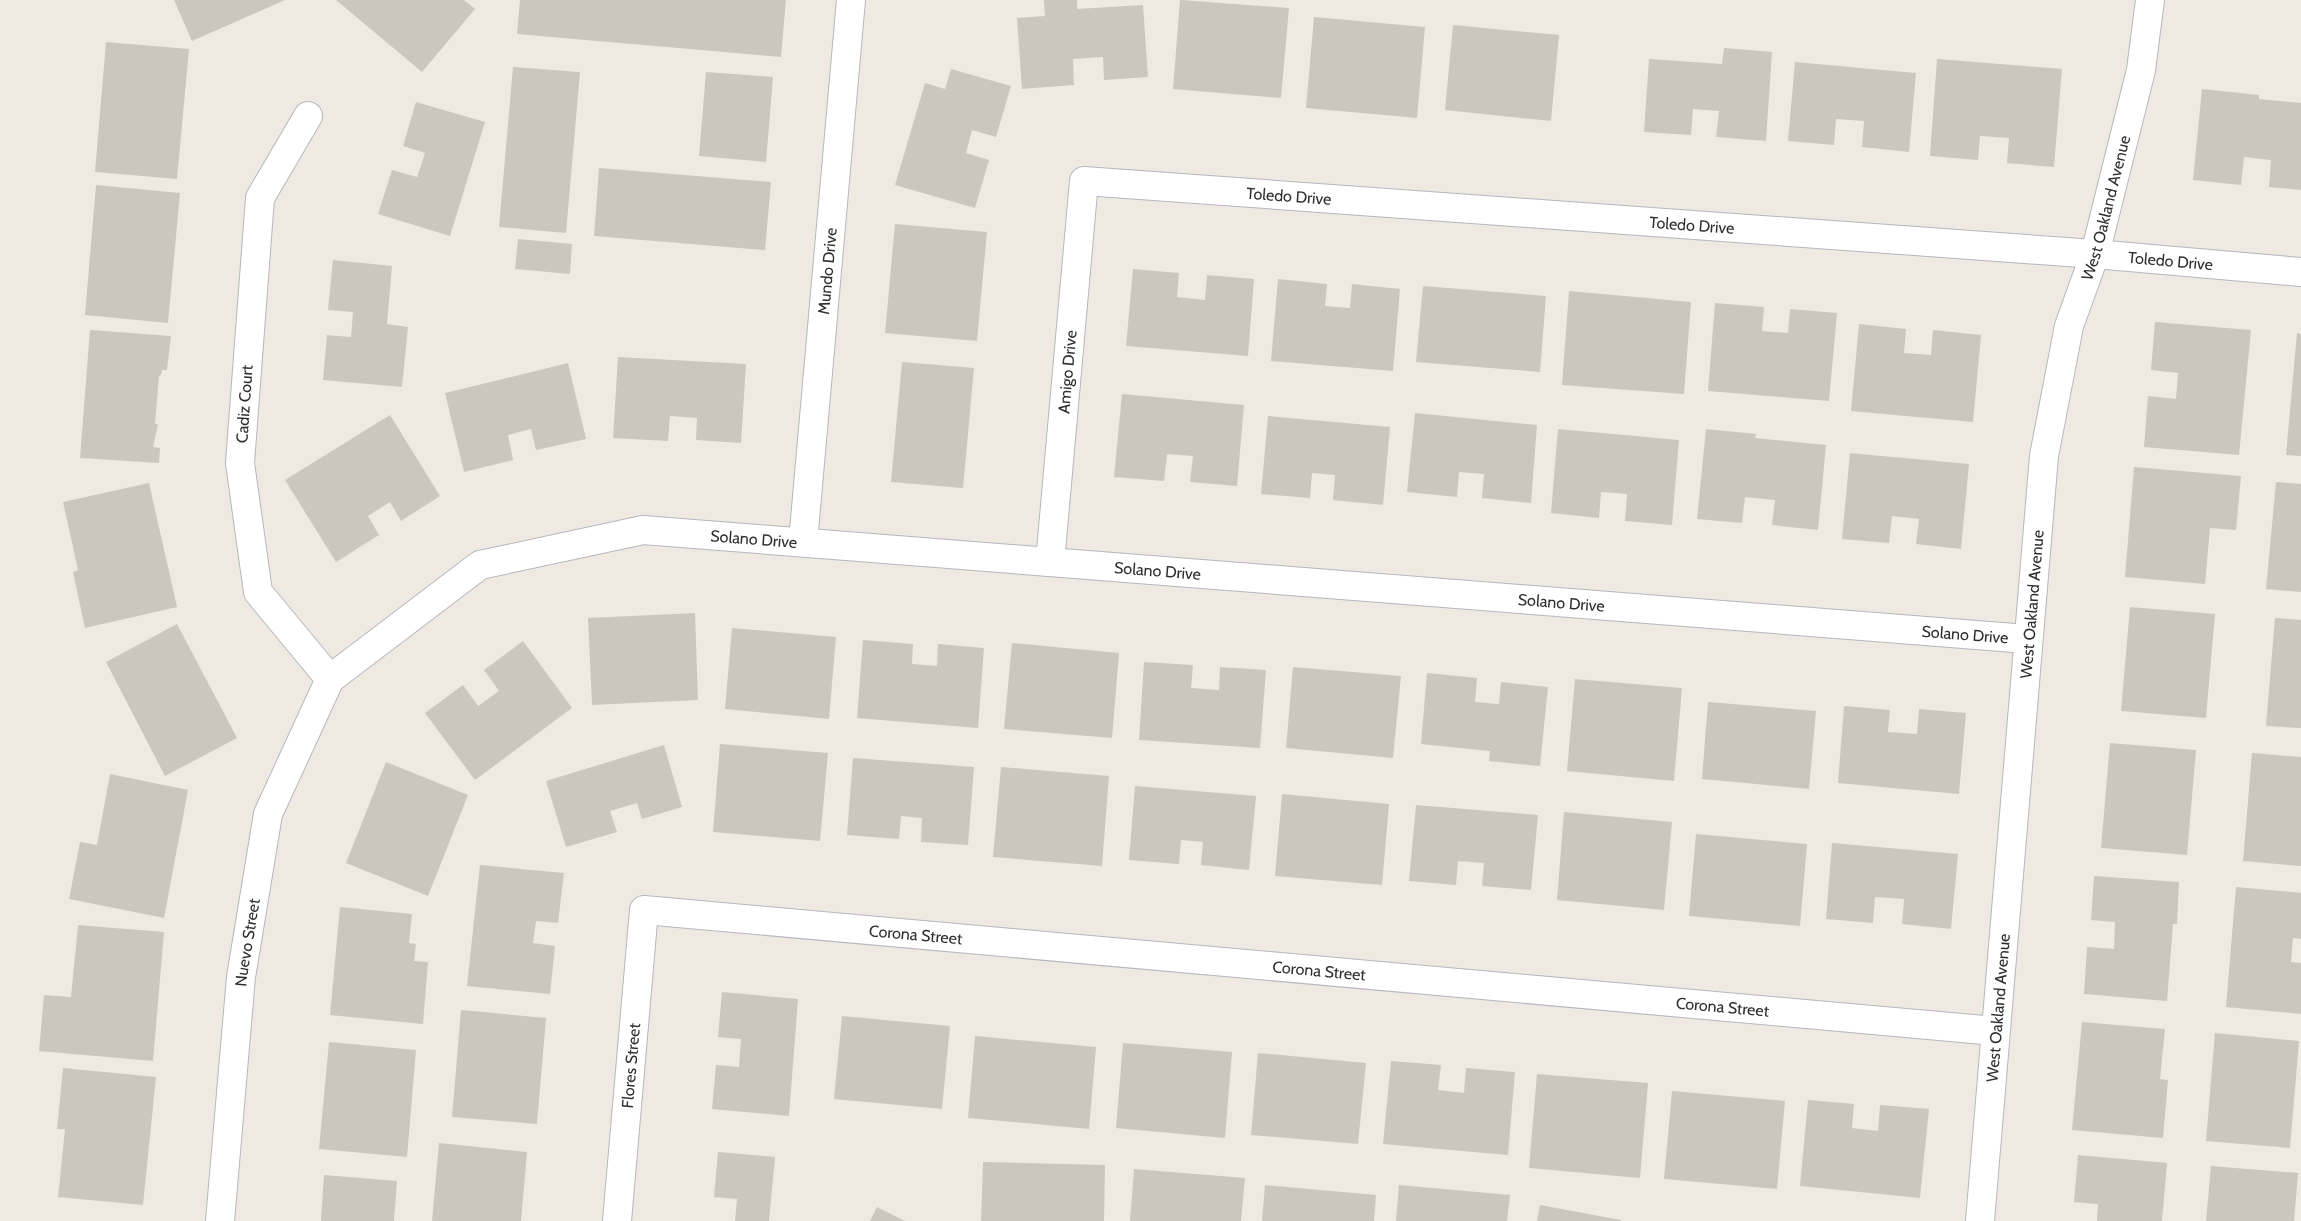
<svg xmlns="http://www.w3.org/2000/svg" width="2301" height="1221" font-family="Cabin,sans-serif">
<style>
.building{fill:#cbc7bf}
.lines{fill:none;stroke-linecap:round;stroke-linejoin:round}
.street-casing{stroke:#b4b7c1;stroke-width:30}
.secondary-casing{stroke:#b4b7c1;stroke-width:30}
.street{stroke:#fff;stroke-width:28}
.secondary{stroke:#fff;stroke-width:28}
.labels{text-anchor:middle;stroke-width:4;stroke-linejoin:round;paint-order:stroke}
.street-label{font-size:16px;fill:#2e2e2e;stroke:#fff}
</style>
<rect width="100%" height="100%" fill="#efe9e1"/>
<path class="building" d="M174,0H285L192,41Z
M336,0H464L475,9L422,72Z
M520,0H786L781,57L517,34Z
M1044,0H1077V9L1143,5L1148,77L1104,80L1103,57L1073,59L1074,85L1022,89L1017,18L1045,16Z
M1180,0L1289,8L1281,98L1173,89Z
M1314,17L1425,27L1417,118L1306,108Z
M1453,25L1559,35L1551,121L1445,110Z
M106,42L189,49L177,179L95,172Z
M1724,48L1772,52L1766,141L1716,137L1719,111L1693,109L1691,135L1644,132L1649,59L1722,64Z
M1937,59L2062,69L2054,167L2007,163L2009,138L1980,136L1978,160L1930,156Z
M1795,62L1916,73L1909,152L1862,147L1864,121L1836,119L1834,145L1788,141Z
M513,67L580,72L566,233L499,227Z
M951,69L1011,86L996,137L972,130L966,153L989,160L975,208L895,185L925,83L945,89Z
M706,72L773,77L766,162L699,156Z
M2202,89L2259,95V99L2301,103V190L2269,187L2271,160L2244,157L2241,185L2193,180Z
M416,102L485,122L450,236L378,214L392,170L417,177L425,153L403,146Z
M599,168L771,182L765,250L594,236Z
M96,185L180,193L168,323L85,315Z
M895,224L987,232L977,341L885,333Z
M518,239L572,244L570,274L515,269Z
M333,260L392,266L387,324L408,327L402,387L323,380L327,335L351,337L353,312L328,310Z
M1133,269L1179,273L1177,297L1205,300L1207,275L1254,279L1248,356L1126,346Z
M1278,279L1327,284L1325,306L1350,308L1352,284L1400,289L1393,371L1271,361Z
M1423,286L1546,296L1540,372L1416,362Z
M1569,291L1691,302L1684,394L1562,385Z
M1715,303L1764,307L1762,331L1788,333L1790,309L1837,313L1829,401L1708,391Z
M2155,322L2251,330L2239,455L2144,447L2148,396L2176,399L2178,373L2151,370Z
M1859,324L1906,329L1904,353L1931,355L1933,330L1981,335L1973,422L1851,411Z
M90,330L171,336L167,370H162L161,375L159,376L155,424H158L153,447L160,448L159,463L80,458Z
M2297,333L2301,334V456L2286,455Z
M618,357L746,364L741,443L696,440L697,418L670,416L668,441L613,438Z
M902,362L974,368L963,488L891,482Z
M568,363L586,439L536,450L531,429L508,435L513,460L464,472L445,393Z
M1122,394L1244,405L1237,486L1190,482L1193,456L1167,454L1164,481L1114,477Z
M1415,413L1537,425L1531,503L1482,498L1484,474L1459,472L1457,497L1407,492Z
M390,415L440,496L401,521L390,502L368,516L379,535L336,562L285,480Z
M1268,416L1390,427L1383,505L1333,500L1335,475L1312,473L1310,498L1261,494Z
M1558,429L1679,440L1672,525L1625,521L1627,494L1601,492L1599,518L1551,513Z
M1706,429L1756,434L1755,438L1826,445L1818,530L1772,525L1775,500L1745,497L1742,523L1697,519Z
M1850,453L1969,464L1961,549L1916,544L1919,519L1892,516L1889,543L1842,539Z
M2134,467L2241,476L2236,530L2210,528L2205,584L2125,577Z
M2276,482L2301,484V592L2266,589Z
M149,483L177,607L85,628L73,572L78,570L63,502Z
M2130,607L2215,614L2206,718L2121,711Z
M695,613L698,700L592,705L588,618Z
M2275,618L2301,620V728L2266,726Z
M177,624L237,738L165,776L106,662Z
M732,628L836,637L829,719L725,709Z
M863,640L913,644L912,664L937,666L938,644L984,648L978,728L857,718Z
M523,641L572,708L475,780L425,713L463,685L478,706L499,691L484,670Z
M1012,643L1119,653L1112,738L1004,729Z
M1144,662L1193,665L1191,688L1219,690L1220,667L1266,670L1260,748L1139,740Z
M1293,667L1401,676L1393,758L1286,748Z
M1427,673L1477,678L1475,702L1499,704L1501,682L1548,687L1540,766L1489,761L1490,751L1421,744Z
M1575,679L1682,688L1674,781L1567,771Z
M1708,702L1816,711L1809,789L1702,779Z
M1844,706L1890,710L1888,732L1917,734L1919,709L1966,713L1959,794L1838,783Z
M2110,743L2196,750L2187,855L2101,848Z
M720,744L828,753L820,841L713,832Z
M664,745L682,807L642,819L637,803L610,811L617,832L566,847L546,781Z
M2252,753L2301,757V866L2243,861Z
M853,758L974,767L968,845L921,842L922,818L901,816L899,839L847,835Z
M386,762L468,795L428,896L346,863Z
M1001,767L1109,776L1102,866L993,857Z
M110,774L188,790L164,918L69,899L80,842L97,845Z
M1135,786L1256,796L1249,870L1201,865L1203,842L1181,840L1179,864L1129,860Z
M1282,794L1389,804L1382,885L1275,876Z
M1416,805L1538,815L1531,890L1482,886L1484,863L1458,861L1456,885L1409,881Z
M1564,812L1672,822L1664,910L1557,900Z
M1696,834L1807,844L1800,926L1689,916Z
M1832,843L1958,854L1951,929L1902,924L1904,899L1875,897L1873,923L1826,919Z
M480,865L564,873L558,923L536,921L533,943L555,946L550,994L467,986Z
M2094,876L2179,882L2177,924H2173L2167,1001L2084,994L2087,947L2114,949L2115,922L2091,920Z
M2236,887L2301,893V939L2293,938L2291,962L2301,963V1014L2226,1007Z
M340,907L412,914L409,943L416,944L414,961L428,962L423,1024L330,1015Z
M78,925L164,932L153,1061L39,1051L44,995L71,997Z
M722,992L798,999L789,1116L712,1109L716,1065L739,1067L741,1039L718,1037Z
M461,1010L546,1018L537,1124L452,1117Z
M842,1016L950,1026L942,1109L834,1099Z
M2082,1022L2165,1029L2160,1079L2168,1080L2163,1138L2072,1130Z
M2215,1033L2299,1041L2290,1148L2206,1141Z
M975,1036L1096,1047L1089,1129L968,1118Z
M329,1042L416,1050L407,1157L319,1149Z
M1123,1043L1232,1052L1225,1138L1116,1128Z
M1258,1053L1366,1063L1358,1144L1251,1135Z
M1391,1061L1441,1065L1438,1090L1464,1093L1466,1068L1515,1072L1508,1155L1383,1144Z
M63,1068L156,1077L143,1205L58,1197L65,1129H57Z
M1537,1074L1648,1083L1640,1178L1529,1168Z
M1672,1091L1785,1101L1777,1189L1664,1179Z
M1808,1100L1854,1104L1852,1128L1878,1131L1880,1105L1929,1109L1920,1198L1800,1186Z
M439,1143L527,1152L521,1221H432Z
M718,1152L775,1157L769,1221H735L737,1199L714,1197Z
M2078,1155L2167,1163L2162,1221H2097L2098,1204L2074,1202Z
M983,1162L1105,1165L1104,1221H981Z
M2211,1166L2298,1173L2294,1221H2206Z
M1134,1169L1245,1178L1241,1221H1130Z
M324,1175L397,1181L394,1221H321Z
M1265,1185L1376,1195L1374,1221H1262Z
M1399,1185L1510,1195L1507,1221H1396Z
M1540,1205L1621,1220V1221H1537Z
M877,1207L905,1221H870Z"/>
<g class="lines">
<g class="street-casing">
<g id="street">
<path d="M308,116L260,198L240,463L258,592L330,679"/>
<path id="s1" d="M803,542L851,0"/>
<path id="s2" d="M1050,562L1084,181L2095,254L2301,272"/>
<path id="s3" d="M220,1221L241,977L268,814L330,679L480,565L643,530L2027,639"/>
<path id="s4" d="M617,1221L644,910L1995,1031"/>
</g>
</g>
<g class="secondary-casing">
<g id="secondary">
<path id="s5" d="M1980,1221L2044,456L2069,326L2095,254L2141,70L2150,0"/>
</g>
</g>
<use href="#street" class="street"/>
<use href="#secondary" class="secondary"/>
</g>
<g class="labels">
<g class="street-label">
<text dy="6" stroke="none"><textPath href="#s2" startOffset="588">Toledo Drive</textPath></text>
<text dy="6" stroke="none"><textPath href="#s5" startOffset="1024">West Oakland Avenue</textPath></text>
<text dy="6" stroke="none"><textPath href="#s2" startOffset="992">Toledo Drive</textPath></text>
<text dy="6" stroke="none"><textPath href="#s2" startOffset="1472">Toledo Drive</textPath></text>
<text dy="6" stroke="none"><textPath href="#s1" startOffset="272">Mundo Drive</textPath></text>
<text dy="6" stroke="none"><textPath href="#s2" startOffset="191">Amigo Drive</textPath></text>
<text transform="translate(244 404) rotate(-86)" y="6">Cadiz Court</text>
<text dy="6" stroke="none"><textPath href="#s3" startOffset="1025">Solano Drive</textPath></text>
<text dy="6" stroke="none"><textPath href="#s3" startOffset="1430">Solano Drive</textPath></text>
<text dy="6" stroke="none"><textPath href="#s3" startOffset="1835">Solano Drive</textPath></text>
<text dy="6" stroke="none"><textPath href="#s5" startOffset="619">West Oakland Avenue</textPath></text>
<text dy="6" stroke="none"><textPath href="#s3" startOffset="2240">Solano Drive</textPath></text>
<text dy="6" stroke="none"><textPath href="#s4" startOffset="585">Corona Street</textPath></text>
<text dy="6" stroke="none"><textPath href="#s3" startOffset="280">Nuevo Street</textPath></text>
<text dy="6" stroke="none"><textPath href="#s4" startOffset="990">Corona Street</textPath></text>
<text dy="6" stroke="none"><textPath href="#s4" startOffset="1395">Corona Street</textPath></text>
<text dy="6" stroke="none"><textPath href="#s5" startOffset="214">West Oakland Avenue</textPath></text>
<text dy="6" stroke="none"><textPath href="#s4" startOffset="156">Flores Street</textPath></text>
</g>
</g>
</svg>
